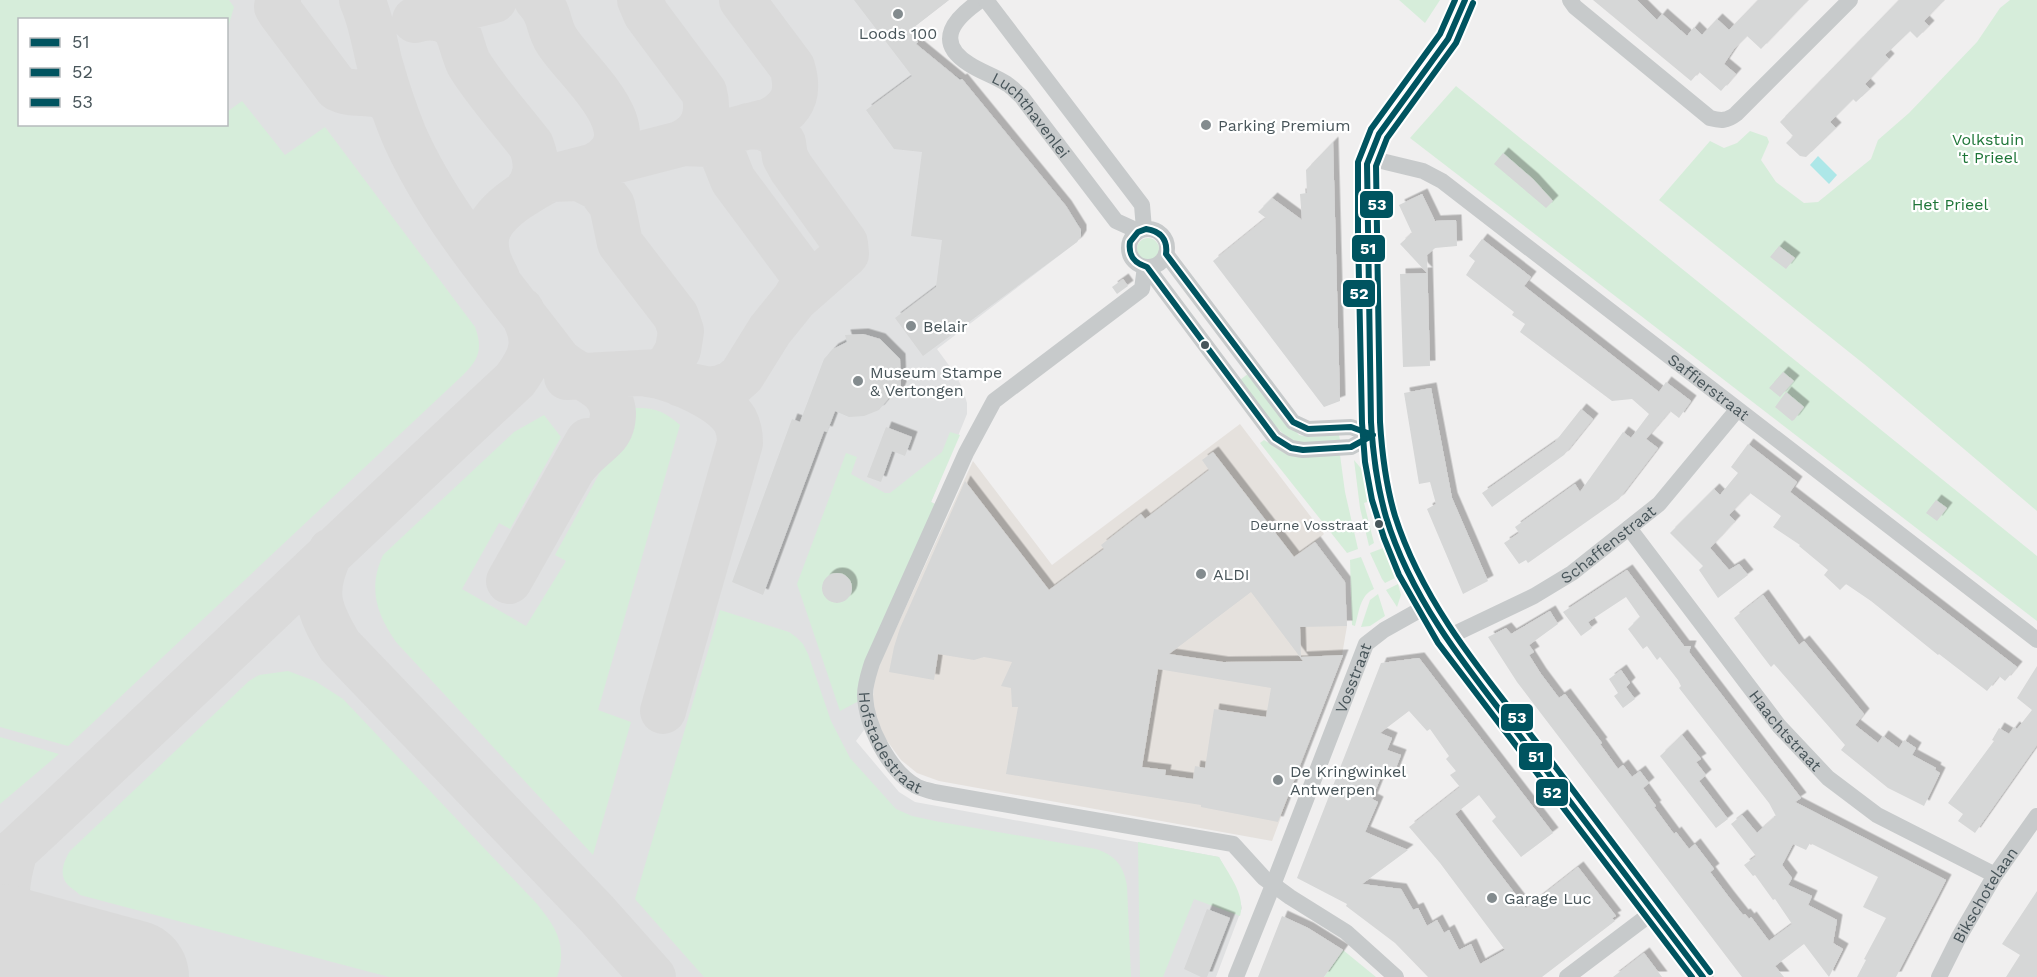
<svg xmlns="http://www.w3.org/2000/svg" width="2037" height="977" font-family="'Work Sans',sans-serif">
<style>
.commercial{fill:#e5e1dd}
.airport{fill:#e0e1e2;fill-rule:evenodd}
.green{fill:#d6edda}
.water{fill:#ade7e8}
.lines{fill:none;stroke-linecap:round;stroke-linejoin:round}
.taxiway{stroke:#dadada;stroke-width:46}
.runway{stroke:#dadada;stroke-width:114}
.building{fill:#d6d7d7;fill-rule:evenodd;filter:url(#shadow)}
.minor{stroke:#c7cacb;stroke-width:16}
.tertiary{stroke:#c7cacb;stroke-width:21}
.bus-1-casing{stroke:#fff;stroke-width:10}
.bus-2-casing{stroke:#fff;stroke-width:10}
.bus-3-casing{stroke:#fff;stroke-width:10}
.bus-1{stroke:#005460;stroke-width:6}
.bus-2{stroke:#005460;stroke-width:6}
.bus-3{stroke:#005460;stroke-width:6}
.poi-dot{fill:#838b8e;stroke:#fff;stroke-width:2}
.bus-dot{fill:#48555a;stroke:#fff;stroke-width:2}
.labels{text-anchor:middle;stroke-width:4.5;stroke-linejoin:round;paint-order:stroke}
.bus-label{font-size:14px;fill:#48555a;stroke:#fff;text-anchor:end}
.poi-label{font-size:16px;fill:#48555a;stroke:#fff;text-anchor:start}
.street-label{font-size:16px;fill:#48555a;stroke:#fff}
.park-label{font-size:16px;fill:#1e7638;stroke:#fff}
.line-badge{stroke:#fff;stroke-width:2}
.badge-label{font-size:16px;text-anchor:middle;font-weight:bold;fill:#fff}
</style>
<defs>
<filter id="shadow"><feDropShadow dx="5.5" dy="-5.5" stdDeviation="0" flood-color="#0004"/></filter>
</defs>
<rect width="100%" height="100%" fill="#f0efef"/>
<path class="commercial" d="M1240,424L1324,534L1315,542L1345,582L1347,626L1342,655L1272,841L939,781L917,773L901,760L885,738L875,716L873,696L875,674L973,461L1052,565Z"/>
<path class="airport" d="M0,0H949L909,31L918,42L916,44L953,74L962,79L1066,206L1079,225L1082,233L1077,242L937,349L956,375L963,390L967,403V414L931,502L937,505L867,661L864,730L856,741L899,792L915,802L1219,857L1238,893L1242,908L1216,977H0ZM20,20H226V124H20Z"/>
<path class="green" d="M0,0H229L234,7L227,31L226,20H20V124H226L227,112L242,101L285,155L325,127L475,327C483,349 479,359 463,375L68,746L0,727Z
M1399,0H1440L1425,23Z
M2010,0H2037V511L1864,364L1659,200L1710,141L1724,148L1737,143L1750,131L1767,137L1769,142L1761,160L1776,182L1804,203L1818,202L1871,159L1878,140L1909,113L1977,42L2000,8Z
M1456,86L2037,556V621L1410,138Z
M1137 249a11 11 0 1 1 22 0a11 11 0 1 1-22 0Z
M1249,373L1299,435L1309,437L1339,435L1340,440C1326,441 1310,445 1297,442C1278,437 1253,396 1240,380Z
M635,408C654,407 666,412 680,425L598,710L631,722L593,855L396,642C376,613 368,588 383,555L514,432L544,415L561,437L510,529L499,523L462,589L526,626L566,561L555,555Z
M950,432L960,435L931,502L937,505L859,701L840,711L797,584L846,453L857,457L851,474L885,493H890L942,452Z
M1264,440L1286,454L1340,455L1345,492L1358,549L1347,553L1260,443Z
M1354,460L1364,472L1370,501L1364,503L1374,543L1369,546L1360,508Z
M1383,548L1395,578L1385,583L1382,579L1370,553Z
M1361,557L1374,589C1360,595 1359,612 1355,626L1352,625L1350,560Z
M1398,584L1401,595L1397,607L1386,590Z
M1378,594L1385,616L1370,626L1361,627L1370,600Z
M720,610L789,632L796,637L803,644L808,654L831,721L850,758L896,809L912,816L935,821L1096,849C1115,855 1124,866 1127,886L1131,977H704L635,899Z
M288,671L315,681L343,699L537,904C556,927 568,946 557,977H389L80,895C76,891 72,889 68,885C58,875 64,861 70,851L249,681L259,675Z
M0,737L59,754L0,804Z
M1138,842L1219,857C1229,875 1246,895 1240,916L1194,899L1163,977H1140Z
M1343,950L1376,977H1324Z"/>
<path class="water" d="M1818,156L1837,175L1829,184L1810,165Z"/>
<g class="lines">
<path class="taxiway" d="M278,0L277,7L280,12L337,88C357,99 382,84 394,109
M362,0C371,20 374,40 379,61C386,86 394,111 404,135C440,217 504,288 558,360C576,378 611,383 613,413C613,421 611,429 606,435C595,447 583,454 573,468
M537,0C551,13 547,26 557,41C577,73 657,136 592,167
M640,0L646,14L704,92C710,115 703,133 682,143
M423,18C433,17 445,18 453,26C461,34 463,53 469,64C487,93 511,119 531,145C538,163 538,179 524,194
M415,20L494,0
M682,143L709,144L721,150L733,180L802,273L803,285L795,299
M550,179L579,178L599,188L612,205L620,243L676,316L681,331L678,350L669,366L658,372L567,377
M497,278C476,241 485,221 518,198C532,189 544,181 560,175L769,121C793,109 800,93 792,67L742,0
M647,374C673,377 721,398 735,420C739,428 740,435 740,443L663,711
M681,384L710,390L721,388L733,383L742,375L770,330L795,299L846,254L845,243L791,168L785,157L783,143L777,134L763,127L748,126
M331,551C311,591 318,610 340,646L596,913L653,977
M509,581L588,441
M15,851C6,880 0,913 22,936C30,943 41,949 50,954
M0,861L15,851C183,695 347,536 515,380C535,353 537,339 521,310"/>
<path class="runway" d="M0,941L132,977"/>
</g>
<path class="building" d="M854,0H949L909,31L918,42L916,44L960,80L962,79L1066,206L1081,230V236L1077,242L923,356L895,318L936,287L942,240L911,236L922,152L894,149L866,110L912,76Z
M1593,0H1637L1657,20L1662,14L1687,36L1694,27L1702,35L1717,19L1729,30L1758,0H1808L1761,49L1747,36L1734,49L1724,64L1736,74L1721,91L1699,72L1691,81Z
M1899,0H1944L1924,21L1929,26L1917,38L1910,31L1885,55L1889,59L1865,84L1870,89L1856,102L1853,99L1830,122L1836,128L1806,157L1800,156L1786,143L1793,136L1780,122Z
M1333,142L1340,401L1324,407L1213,261L1266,218L1258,212L1272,198L1302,220L1300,194L1307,193L1306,170Z
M1503,153L1533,179L1553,201L1546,208L1494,164Z
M1422,194L1435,221L1456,220L1457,246L1435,248L1427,255L1430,366L1403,367L1400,274L1427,273L1400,244L1412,233L1399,205Z
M1482,239L1531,277L1524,286L1659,392L1666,382L1691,401L1679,418L1670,411L1646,439L1658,448L1619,499L1528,563L1526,560L1519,564L1504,543L1519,533L1515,527L1575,484L1580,492L1623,432L1631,438L1649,414L1632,399L1612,401L1520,332L1525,324L1512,315L1514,312L1466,275L1475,261L1469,256Z
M1779,246L1795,258L1786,269L1770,257Z
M1123,279L1128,286L1117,294L1112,287Z
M863,334L880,339L900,359L901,387L898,395L893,393L879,410L864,416L849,417L835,411L827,432L824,431L763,595L732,582L792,419L800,422L824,359L833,349L847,342L845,335Z
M1783,372L1794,381L1780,397L1769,388Z
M1431,388L1452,498L1488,581L1463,594L1427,509L1436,504L1430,482L1419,484L1404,393Z
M1786,392L1804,407L1794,420L1792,421L1775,407Z
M1581,409L1593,419L1564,455L1492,507L1482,493L1555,442Z
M886,427L912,437L905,456L892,451L881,482L867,477Z
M1748,444L1797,482L1790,492L2017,667L2005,681L1999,676L1987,691L1939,654L1938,655L1871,601L1846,584L1840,590L1824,575L1828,570L1799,546L1800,545L1773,527L1781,516L1750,493L1729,515L1735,521L1710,548L1729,570L1739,564L1748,575L1718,598L1699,570L1703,566L1670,533L1714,489L1720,495L1738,473L1731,467Z
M1213,452L1294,557L1315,542L1345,582L1347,626L1300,627L1301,657L1343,655L1278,822L1201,807V805L1006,774L1018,707H1012L1011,688L1001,686L1012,662L984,657L974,660L938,654L934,680L889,672L894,647L900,628L965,481L1049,590L1104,549L1101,545L1141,514L1145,519L1209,470L1202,460ZM1251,592L1303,661L1223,662L1169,654ZM1158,669L1271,688L1266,717L1214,709L1205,768L1195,766L1193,779L1165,775L1166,770L1142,767Z
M1936,500L1947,508L1937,521L1926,513Z
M1627,570L1684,646H1691L1689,652L1801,798L1795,802L1946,880L1896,977H1857L1866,960L1864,959L1886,918L1863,907L1878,877L1810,843L1806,850L1793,844L1782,865L1792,878L1788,885L1812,896L1808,905L1837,920L1833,943L1843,949L1829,977L1804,944L1775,966L1784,977H1742L1517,682L1488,637L1506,628L1511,634L1550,611L1558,624L1529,645L1534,652L1529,655L1541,674L1559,698L1565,694L1602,743L1600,744L1618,769L1623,765L1632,777L1640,771L1649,783L1643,788L1656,806L1654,807L1674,834L1676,832L1689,849L1695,844L1714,869L1710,872L1728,896L1743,915L1745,914L1749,919L1751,917L1769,941L1792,924L1775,899L1773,900L1755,875L1753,876L1744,865L1756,856L1731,824L1742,815L1757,833L1776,816L1769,803L1679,688L1681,686L1678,680L1660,657L1657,660L1647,646L1643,649L1628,629L1640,617L1626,597L1588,622L1592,628L1581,636L1563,612Z
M822 588a15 15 0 1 1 30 0a15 15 0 1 1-30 0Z
M1763,595L1799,645L1804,641L1864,714L1855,725L1878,743L1883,736L1899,748L1904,740L1916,748L1912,755L1936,768L1935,770L1940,773L1924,806L1888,788L1841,750L1845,745L1774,664L1771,667L1761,654L1734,618Z
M1419,658L1553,833L1521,857L1492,821L1496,817L1479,795L1455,814L1490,861L1526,908L1578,867L1616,916L1612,918L1615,921L1542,977H1428L1395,943L1346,906L1347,904L1297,878L1381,663ZM1409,711L1427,731L1430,729L1449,756L1446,759L1456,771L1450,775L1460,787L1409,827L1440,863L1505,950L1480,964L1471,944L1459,950L1449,930L1444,933L1437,920L1427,926L1418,908L1413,910L1401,889L1362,884L1408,850L1365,832L1378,802L1372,799L1382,774L1392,778L1401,755L1387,750L1392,738L1380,733Z
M2037,666V745L1975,833L1958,821L1963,814L1948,803L1994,741L1992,740L1999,728L2009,734L2014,727L2017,729L2032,710L2017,698Z
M1621,670L1630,683L1623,690L1626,687L1635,699L1623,708L1614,696L1618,693L1609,679Z
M1682,735L1701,759L1696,762L1706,775L1699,781L1728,819L1716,828L1660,756Z
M2037,891V977H2006L2020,955L2002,944Z
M1207,909L1230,918L1207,977H1201L1184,969Z
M1282,916L1308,928L1343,950L1324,977H1258Z
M1644,953L1662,977H1613Z"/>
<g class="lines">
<g class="minor">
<path id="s1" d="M981,0C955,18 933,41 969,64C981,72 995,76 1007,84C1012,87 1016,92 1021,96L1116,221L1138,231"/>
<path d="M986,0L1139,201L1142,205L1144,229"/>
<path d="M1570,0L1575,7L1710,118C1721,121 1727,121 1736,114L1850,0"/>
<path id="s2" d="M1369,158L1423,171L1442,181L2037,640"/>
<circle cx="1148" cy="248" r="19"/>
<path d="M1166,254L1293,422L1308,429L1351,427L1373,435"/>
<path id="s3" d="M1145,267L1142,289L994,401L966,453L872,663C869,673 865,684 865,695C866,725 889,771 916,786C921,789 928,790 934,792L1233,844L1264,878L1290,897L1346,932L1396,977"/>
<path d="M1147,267L1275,438L1291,448L1303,450L1351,447L1373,435"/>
<path id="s4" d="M1629,528L1779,726L1828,778L1877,815L1995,875"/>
<path id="s5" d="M1446,638L1534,596L1572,573L1659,504L1737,410"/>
<path id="s6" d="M1236,977L1273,885L1366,644L1384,630L1425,607"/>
<path d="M1567,977L1653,912"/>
<path id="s7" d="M1939,977L1959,937L1995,875L2037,816"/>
</g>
<path class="tertiary" d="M1465,0L1457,22L1448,39L1379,134L1367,164C1365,225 1369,286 1370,347C1371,396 1369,449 1381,498C1393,549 1417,595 1446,638L1703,977"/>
<g class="bus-1-casing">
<path id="bus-1" d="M1465,0L1448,39L1379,134L1367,164L1371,422C1373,455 1377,486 1386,517C1415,612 1484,688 1543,766C1596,836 1650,907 1703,977
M1146,229C1160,231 1168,239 1166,254L1293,422L1308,429L1351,427L1373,435L1351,447L1303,450L1291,448L1275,438L1147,267C1134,263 1128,256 1130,242L1138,232Z"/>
</g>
<g class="bus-2-casing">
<path id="bus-2" d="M1455,0L1440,34L1371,129L1358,162V233L1362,423L1365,462L1372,500L1384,538L1399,575L1438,643L1692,977"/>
</g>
<g class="bus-3-casing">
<path id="bus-3" d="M1473,3L1456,43L1387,138L1376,166L1380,422C1382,454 1386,486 1395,516C1425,610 1492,684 1551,761C1604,831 1657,901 1710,972"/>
</g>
<use href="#bus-1" class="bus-1"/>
<use href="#bus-2" class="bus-2"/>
<use href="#bus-3" class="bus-3"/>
</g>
<g class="poi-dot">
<circle cx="898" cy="14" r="6"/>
<circle cx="1206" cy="125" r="6"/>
<circle cx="911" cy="326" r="6"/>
<circle cx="858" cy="381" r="6"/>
<circle cx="1201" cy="574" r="6"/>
<circle cx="1278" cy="780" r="6"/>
<circle cx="1492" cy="898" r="6"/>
</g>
<g class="bus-dot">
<circle cx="1205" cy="345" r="5"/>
<circle cx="1379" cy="524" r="5"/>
</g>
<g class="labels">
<g class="bus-label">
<text x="1368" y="530">Deurne Vosstraat</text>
</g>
<g class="poi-label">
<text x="898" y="39" text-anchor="middle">Loods 100</text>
<text x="1218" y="131">Parking Premium</text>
<text x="923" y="332">Belair</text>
<text x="870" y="378">Museum Stampe<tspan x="870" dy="18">&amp; Vertongen</tspan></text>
<text x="1213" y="580">ALDI</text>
<text x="1290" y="777">De Kringwinkel<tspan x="1290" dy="18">Antwerpen</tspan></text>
<text x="1504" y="904">Garage Luc</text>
</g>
<g class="street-label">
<text dy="6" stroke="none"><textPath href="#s1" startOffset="166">Luchthavenlei</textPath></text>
<text dy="6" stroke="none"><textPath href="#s2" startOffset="414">Saffierstraat</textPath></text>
<text dy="6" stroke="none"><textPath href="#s5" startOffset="188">Schaffenstraat</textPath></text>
<text dy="6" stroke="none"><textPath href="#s6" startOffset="321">Vosstraat</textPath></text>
<text dy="6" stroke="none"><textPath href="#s4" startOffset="256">Haachtstraat</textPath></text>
<text dy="6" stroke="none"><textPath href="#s3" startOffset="585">Hofstadestraat</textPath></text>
<text dy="6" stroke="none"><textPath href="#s7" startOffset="94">Bikschotelaan</textPath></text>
</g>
<g class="park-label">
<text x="1988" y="145">Volkstuin<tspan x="1988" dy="18">'t Prieel</tspan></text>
<text x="1950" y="210">Het Prieel</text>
</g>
</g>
<g class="line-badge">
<rect x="1359" y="190" width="35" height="29" rx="6" fill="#005460"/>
<rect x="1351" y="234" width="35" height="29" rx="6" fill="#005460"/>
<rect x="1342" y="279" width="34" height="29" rx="6" fill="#005460"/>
<rect x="1500" y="703" width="34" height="29" rx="6" fill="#005460"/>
<rect x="1518" y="742" width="35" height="29" rx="6" fill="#005460"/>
<rect x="1535" y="778" width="34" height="29" rx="6" fill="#005460"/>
</g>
<g class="badge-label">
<text x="1377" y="210">53</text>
<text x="1368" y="254">51</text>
<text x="1359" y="299">52</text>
<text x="1517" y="723">53</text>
<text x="1536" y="762">51</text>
<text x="1552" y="798">52</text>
</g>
<rect x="18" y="18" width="210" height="108" fill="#ffffff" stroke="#b6bbbd" stroke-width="1.5"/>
<rect x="30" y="38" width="30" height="9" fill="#005460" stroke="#b6bbbd" stroke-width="1.5"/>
<text x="72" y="48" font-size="18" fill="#48555a">51</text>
<rect x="30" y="68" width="30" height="9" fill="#005460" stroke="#b6bbbd" stroke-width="1.5"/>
<text x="72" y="78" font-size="18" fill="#48555a">52</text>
<rect x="30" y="98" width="30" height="9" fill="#005460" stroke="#b6bbbd" stroke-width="1.5"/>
<text x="72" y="108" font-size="18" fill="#48555a">53</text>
</svg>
